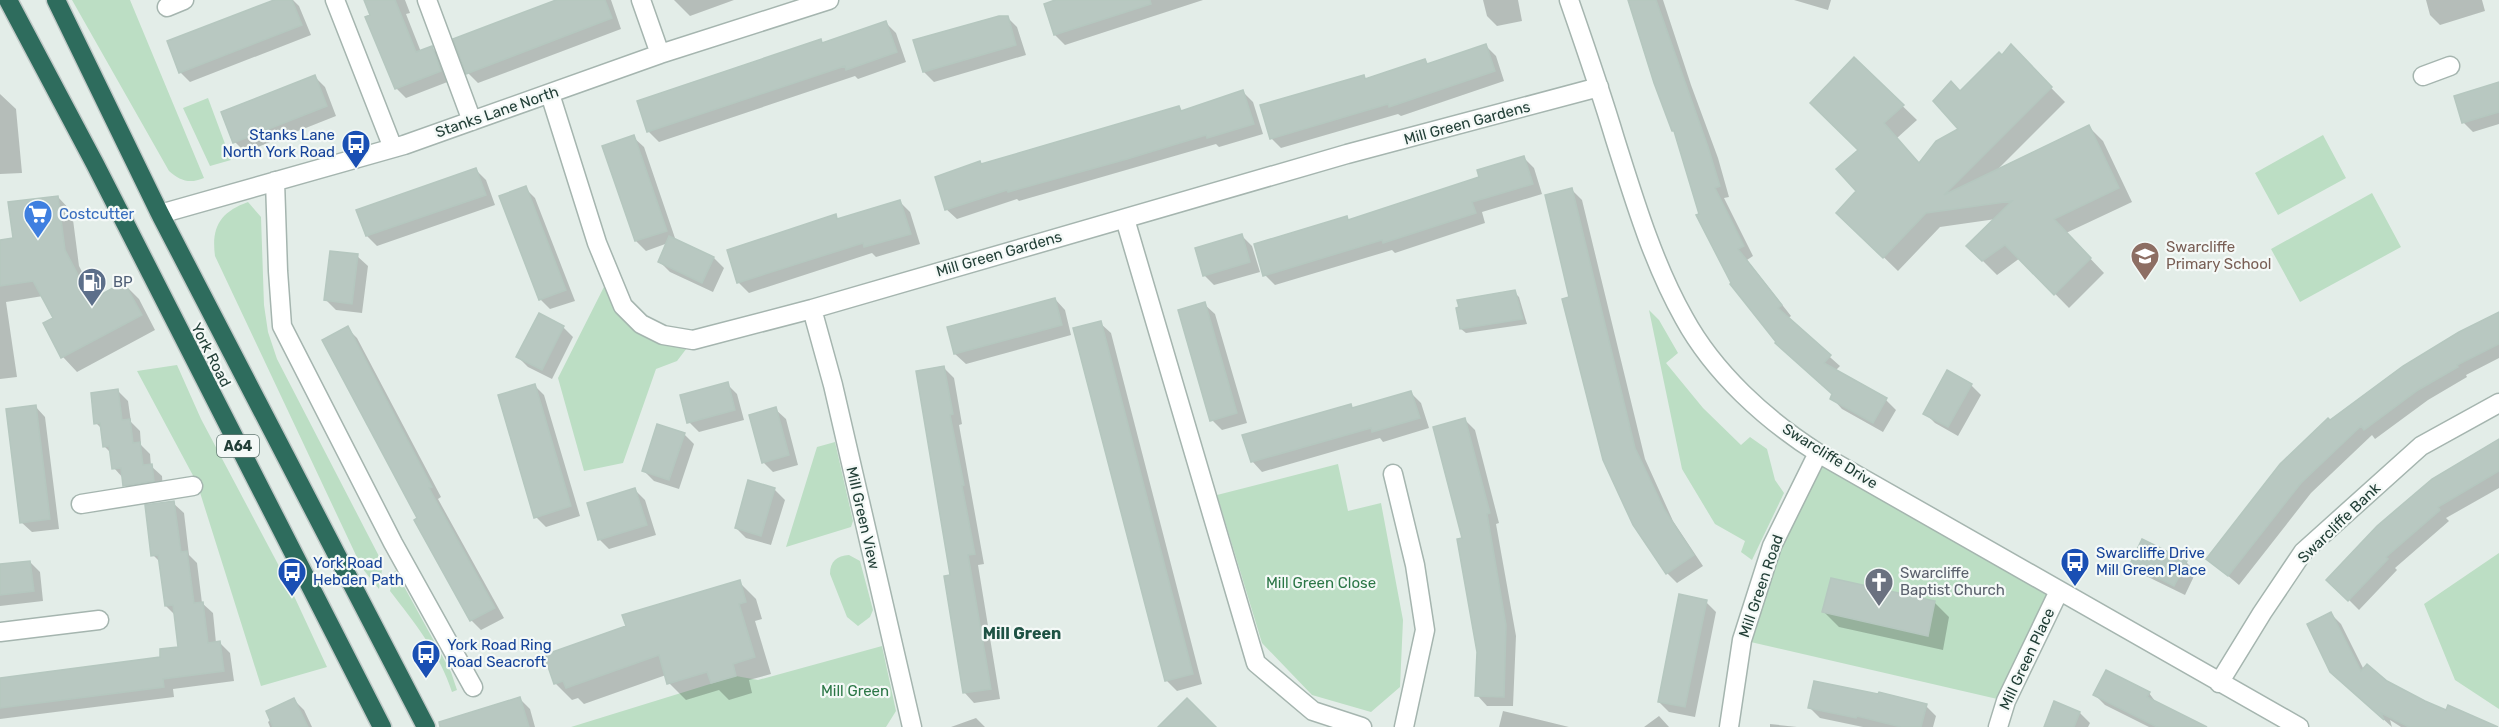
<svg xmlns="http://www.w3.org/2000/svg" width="2499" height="727" font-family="Rubik,sans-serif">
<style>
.green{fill:#bcdec4}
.shadow{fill:#0003}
.building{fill:#b8c8c1;stroke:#b5c7bf;stroke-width:1.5}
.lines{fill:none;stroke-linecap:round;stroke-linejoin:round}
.minor-casing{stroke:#a5b5af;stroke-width:21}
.highway-casing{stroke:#c1c9c7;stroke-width:21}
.minor{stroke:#fff;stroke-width:18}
.highway{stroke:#2e6c5d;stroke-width:18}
.labels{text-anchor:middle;stroke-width:4.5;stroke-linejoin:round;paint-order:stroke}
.shield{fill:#f4f9f7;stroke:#617771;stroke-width:1.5}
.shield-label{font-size:14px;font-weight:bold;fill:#223f37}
.street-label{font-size:15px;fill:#223f37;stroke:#f4f9f7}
.transit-label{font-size:15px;fill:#164399;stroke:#f4f9f7;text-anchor:start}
.shop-label{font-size:15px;fill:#366cbe;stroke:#f4f9f7;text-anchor:start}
.education-label{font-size:15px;fill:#785e54;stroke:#f4f9f7;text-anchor:start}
.service-label{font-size:15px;fill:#4e5e75;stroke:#f4f9f7;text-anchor:start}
.worship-label{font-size:15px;fill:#5b616d;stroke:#f4f9f7;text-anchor:start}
.park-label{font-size:15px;fill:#2c7747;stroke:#f4f9f7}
.neighbourhood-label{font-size:16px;font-weight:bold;fill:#1e5244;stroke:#f4f9f7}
</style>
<rect width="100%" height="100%" fill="#e3ede8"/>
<path class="green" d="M72,0H130L204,178C190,184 180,181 169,171Z
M208,98L231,160L210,166L183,108Z
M2323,135L2346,178L2278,215L2255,173Z
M2372,193L2401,247L2300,302L2271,249Z
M248,202L261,217L264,305L268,332L277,359L383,564L379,589L362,568L215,256C211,226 221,212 248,202Z
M610,275L641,324L693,340L677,361L656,369L623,463L584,471L558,378Z
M1649,310L1659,320L1678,353L1666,363L1703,408L1741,445L1750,437L1767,449L1775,480L1784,493L1752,560L1741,552L1745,541L1715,524L1682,469Z
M177,365L201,419L288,583L327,667L261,686L197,483L137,371Z
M835,442L853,521L851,527L786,547L817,447Z
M1818,453L2059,591L2006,701L1742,640Z
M1338,464L1348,511L1381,503L1403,620L1400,687L1371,712L1312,695L1262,643L1217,495Z
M2499,553V709L2455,680L2424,604Z
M849,555L860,561L873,610L870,617L858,626L847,617L830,574C830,561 837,556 849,555Z
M395,570L451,672L457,690L452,692C440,654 414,622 390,591Z
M882,646L896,711L886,727H571L736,676L758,680Z"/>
<path class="shadow" d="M279,0H293L299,6L311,35L190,82L180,72Z
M365,0H405L410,13L406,14L421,52L432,48L442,58L450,81L406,98L396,88Z
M560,0H611L621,29L478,83L468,73Z
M674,0H734L690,16Z
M1059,0H1203L1065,45L1055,35Z
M1483,0H1518L1522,21L1497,26L1487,16Z
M1629,0H1663L1691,85L1718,158L1729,197L1724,198L1753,256L1747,260L1791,316L1787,319L1840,366L1835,371L1886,400L1896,410L1883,432L1842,409L1832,398L1834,395L1700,214L1677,134L1673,130Z
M1794,0H1831L1828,10Z
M2426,0H2482L2485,11L2440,25L2430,15Z
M1007,17L1017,27L1026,55L934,82L924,72Z
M886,23L896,33L906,62L858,79L855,76L659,142L649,132L639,102L821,41L824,44Z
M1486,46L1496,56L1504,81L1401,116L1398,114L1281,148L1271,138L1364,76L1367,80L1425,61L1429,65Z
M2011,47L2065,102L1996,171L2089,127L2103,141L2132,202L2066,233L2104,273L2069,308L2020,258L1997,275L1982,260L1996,219L1940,227L1898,271L1838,213L1858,191L1860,150L1854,59L1917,120L1897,138L1920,164L1960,129V93Z
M315,77L325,87L336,116L245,152L235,142Z
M2499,83V124L2473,132L2463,122Z
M1243,92L1253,102L1263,134L1219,147L1216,144L1019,201L1017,199L957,219L946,209L980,163L982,165L1179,108L1183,112Z
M0,94L16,109L22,173L0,174Z
M633,137L644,147L676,241L714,258L724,268L713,292L670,272L660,262L668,243L646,251L636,241Z
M1524,158L1534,168L1542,194L1482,212L1485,223L1395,253L1392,250L1275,285L1265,275L1347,218L1350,221L1481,178Z
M476,170L486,180L495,205L377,246L367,236Z
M525,188L535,198L575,301L550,309L540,299Z
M1572,190L1582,200L1645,459L1673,521L1703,566L1677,583L1667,573L1571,298Z
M58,197L72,212L79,266L96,299L124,284L139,299L155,330L77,372L63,357L55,319L43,296L6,302L17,377L0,379V241L14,240Z
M900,202L910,212L920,244L876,257L872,253L749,293L739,283L729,251L835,216L840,220Z
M1242,236L1252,246L1260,272L1214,285L1204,275Z
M357,256L368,266L362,313L336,310L326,300Z
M1514,292L1519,297L1527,324L1466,333L1461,329Z
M1055,299L1065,310L1071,335L966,364L955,354L949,328Z
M1204,304L1215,314L1247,423L1222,430L1212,420Z
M2499,313V358L2466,375L2467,377L2428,400L2375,439L2372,435L2311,493L2239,585L2208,559L2330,422Z
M1100,323L1111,333L1202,684L1177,691L1167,681L1106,440Z
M563,327L573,337L552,379L528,367L518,357Z
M347,328L357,338L441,497L438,499L504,618L481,630L471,620L419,519Z
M944,368L954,378L962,424L959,425L984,564L978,565L1000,699L974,703L964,692L951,576Z
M727,384L737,394L744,420L699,432L689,422Z
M534,385L544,395L580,516L546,527L536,517Z
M1971,385L1981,395L1958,436L1935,423L1925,413Z
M118,391L128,401L131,422L140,431L141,445L150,454L151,466L162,476L163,491L135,495L124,485L123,478L114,468L112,454L104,446L103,430L96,423Z
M1411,393L1421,403L1429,428L1383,442L1380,438L1262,472L1252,461L1351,406L1354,409Z
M35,406L45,417L59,529L32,532L21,522Z
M775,409L786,419L798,465L773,472L763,462Z
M1465,420L1475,430L1499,523L1496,524L1516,636L1513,706H1487L1477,695L1478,652L1463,539Z
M684,434L694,444L679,489L654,481L644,471Z
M2499,439V488L2446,518L2449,521L2395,568L2397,570L2359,610L2329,580Z
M635,490L645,500L656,535L609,549L599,539Z
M775,490L785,500L771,545L746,538L736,528Z
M173,503L184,513L189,555L197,563L202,603L213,613L216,643H220L230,653L234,681L173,689L174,697L0,719V679L162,658L180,648L175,615L166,606L161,563L153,555Z
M30,562L40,572L43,601L0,606V566Z
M2186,562L2196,572L2185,595L2142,574L2132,564Z
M739,582L756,599L762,619L755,621L771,674L749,680L752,693L729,700L719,690L686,700L669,683L666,675L584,704L578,698L572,700L555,683L627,627Z
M1706,602L1716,612L1695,717L1669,712L1659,702Z
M1934,602L1949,617L1943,650L1839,627L1824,612Z
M2331,614L2341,624L2364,670L2424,702L2489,727H2401L2390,720L2392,727L2342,682Z
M2149,693L2158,705L2203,727H2149L2105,705L2095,695Z
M520,699L530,709L535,727H467Z
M294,700L304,710L312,727H270L268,722Z
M2055,703L2080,713L2090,723L2088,727H2045Z
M1926,706L1936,716L1933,727H1863L1820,718L1810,708Z
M1503,711L1569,727H1499Z
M1659,716L1669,727H1644Z
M976,718L985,727H951Z
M1770,724L1797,727H1770Z"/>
<path class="building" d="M274,0H292L302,25L179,73L167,41Z
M364,0H395L416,52L432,46L441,71L395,89L365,17L370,15Z
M556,0H605L612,18L466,74L453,39Z
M1055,0H1150L1151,4L1054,35L1044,4Z
M1628,0H1656L1708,147L1720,186L1715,188L1744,246L1738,249L1782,305L1778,308L1831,355L1824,363L1887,398L1873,423L1830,399L1832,394L1775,343L1776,342L1730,284L1731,283L1696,215L1699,214L1674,131H1672L1654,83Z
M999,16H1008L1016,45L923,72L913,40Z
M886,21L897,52L846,70L845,66L647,132L637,101L821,39L822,43Z
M1486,44L1495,71L1389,107L1388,104L1270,139L1260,105L1364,75L1365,79L1425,59L1427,64Z
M2011,44L2052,87L1944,195L2089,125L2119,188L2054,219L2091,258L2054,295L2005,245L1982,261L1966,246L2012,201L1926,213L1883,258L1836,213L1856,191L1836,169L1858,150L1810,103L1854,57L1904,105L1884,123L1919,163L1936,141L1958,129L1933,101L1951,81L1960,91L1999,52L2002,55Z
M315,75L327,106L233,143L221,112Z
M2499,82V112L2462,123L2454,96Z
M1243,90L1254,124L1207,138L1206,135L1127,159L1008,192L1007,190L945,210L935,177L980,161L981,164L1179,106L1181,111Z
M634,135L667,231L635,241L602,146Z
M1524,156L1533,184L1472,202L1476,213L1383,243L1382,240L1263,276L1254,244L1347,216L1348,220L1479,177L1477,170Z
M476,168L486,195L366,236L356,210Z
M526,186L566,290L539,300L499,196Z
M1572,188L1635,448L1664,509L1694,555L1666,574L1633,525L1603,460L1562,299L1569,297L1545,195Z
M58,196L65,250L91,300L124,282L142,315L61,358L43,323L53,318L33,281L0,286V240L13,238L8,202Z
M900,200L911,234L864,247L863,243L737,283L727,250L836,214L837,219Z
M1242,234L1250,262L1203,276L1195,248Z
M669,236L714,257L702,283L658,262Z
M330,251L358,254L352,304L324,300Z
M1515,290L1523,319L1460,329L1456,308L1459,307L1457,300Z
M1055,298L1062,325L954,354L947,327Z
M1205,302L1237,413L1210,421L1178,310Z
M2499,312V344L2457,365L2458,367L2418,390L2364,430L2361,426L2301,483L2228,576L2206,559L2280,464L2328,418L2330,420L2403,366L2459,332Z
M539,313L564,326L542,370L516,357Z
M1101,321L1193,674L1165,681L1073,328Z
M348,326L432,487L429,488L495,608L470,621L414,520L417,518L322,340Z
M944,366L953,414L950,415L964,485L962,486L975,554L968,555L991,689L963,693L944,576L950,575L916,371Z
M1947,370L1972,384L1948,427L1923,414Z
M728,382L735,410L687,423L680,395Z
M535,384L571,506L534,518L498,395Z
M118,389L122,420L130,419L133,443L140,442L143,465L152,464L154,481L123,486L121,468L112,469L109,446L103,447L100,423L94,424L91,393Z
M1411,391L1420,418L1372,432L1371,428L1251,462L1242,435L1351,404L1352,408Z
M36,405L50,519L20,523L6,409Z
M776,407L789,455L762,463L749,415Z
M1465,418L1490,513L1487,514L1506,625L1504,697L1475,696L1477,652L1457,539L1462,538L1433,427Z
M657,424L685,433L669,480L642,471Z
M2499,439V471L2438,507L2440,510L2386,557L2388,559L2348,601L2326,580L2377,526L2432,479Z
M748,480L775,488L761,536L735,528Z
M635,488L647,525L598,540L587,503Z
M174,501L181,552L187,551L194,603L203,602L208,643L220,641L224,671L163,679L164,687L0,708V678L160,657V649L178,647L173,605L165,606L158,555L151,556L145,505Z
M2142,539L2187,561L2174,586L2130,564Z
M30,561L34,591L0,595V564Z
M1831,578L1935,601L1928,636L1822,612Z
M740,580L746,602L739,604L755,657L733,664L736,676L711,683L707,672L667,684L659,655L566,688L563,681L554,684L544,655L626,626L622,615Z
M1679,594L1707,600L1685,707L1658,702Z
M2331,612L2361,671L2367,664L2387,681L2425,701L2446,710L2448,705L2498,727H2409L2381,713L2384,720L2330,672L2307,624Z
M2106,670L2150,692L2147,697L2207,727H2157L2093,695Z
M1814,681L1878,694L1879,692L1927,704L1921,727H1901L1857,716L1856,718L1808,708Z
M520,697L529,727H440L439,722Z
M294,698L308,727H273L266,711Z
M1187,698L1216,727H1158Z
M2054,701L2080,712L2074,727H2044Z"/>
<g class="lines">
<g class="minor-casing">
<path id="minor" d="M335,0L393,148
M427,0L472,121
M641,0L660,54
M1569,0C1585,46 1601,92 1615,139C1634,199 1653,263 1684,318C1714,373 1766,420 1818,453L2299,727
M167,7L184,0
M2423,76L2450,66
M550,94L597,243L623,306L641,324L663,335L693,340L812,309L1347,154L1599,87
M275,181L278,271L282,326L393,543L473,687
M160,214L404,145L660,54L829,0
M1125,219L1256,663L1313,711L1362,727
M812,309L833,385L912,727
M1393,474L1415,565L1425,630L1404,727
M81,504L193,486
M0,632L99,620
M2219,683L2262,613L2303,552L2421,446L2499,403
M1729,727L1742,640L1772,546L1818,453
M1998,727L2006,701L2059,591"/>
</g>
<g class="highway-casing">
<path id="highway" d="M8,0L95,164L382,727
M56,0L160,214L426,727"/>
</g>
<use href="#minor" class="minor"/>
<use href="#highway" class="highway"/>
</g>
<defs>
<g id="bus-pin" transform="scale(1.5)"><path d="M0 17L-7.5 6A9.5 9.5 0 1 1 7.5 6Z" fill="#1a4fb4" stroke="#f4f9f7"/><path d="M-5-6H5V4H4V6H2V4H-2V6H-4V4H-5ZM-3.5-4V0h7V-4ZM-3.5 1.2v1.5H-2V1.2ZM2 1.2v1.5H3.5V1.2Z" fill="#fff"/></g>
<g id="supermarket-pin" transform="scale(1.5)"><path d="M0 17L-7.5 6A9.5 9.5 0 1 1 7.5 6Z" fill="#3f7fe0" stroke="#f4f9f7"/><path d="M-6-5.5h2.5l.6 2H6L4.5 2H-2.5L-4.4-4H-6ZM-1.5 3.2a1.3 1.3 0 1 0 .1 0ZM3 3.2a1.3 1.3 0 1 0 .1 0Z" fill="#fff"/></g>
<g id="school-pin" transform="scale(1.5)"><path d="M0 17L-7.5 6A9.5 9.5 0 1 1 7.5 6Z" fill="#8d6e63" stroke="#f4f9f7"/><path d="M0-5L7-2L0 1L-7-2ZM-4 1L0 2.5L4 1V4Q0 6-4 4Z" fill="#fff"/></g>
<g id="fuel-pin" transform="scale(1.5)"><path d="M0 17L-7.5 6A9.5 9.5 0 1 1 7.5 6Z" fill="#5c6f8a" stroke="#f4f9f7"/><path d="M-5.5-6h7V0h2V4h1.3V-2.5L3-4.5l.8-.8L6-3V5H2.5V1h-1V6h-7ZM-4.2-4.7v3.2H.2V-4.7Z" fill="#fff"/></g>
<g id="church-pin" transform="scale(1.5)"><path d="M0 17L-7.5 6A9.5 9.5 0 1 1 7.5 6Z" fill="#6b7280" stroke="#f4f9f7"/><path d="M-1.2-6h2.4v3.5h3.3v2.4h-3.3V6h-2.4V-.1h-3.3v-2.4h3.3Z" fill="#fff"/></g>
</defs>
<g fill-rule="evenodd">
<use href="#bus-pin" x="356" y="144"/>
<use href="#supermarket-pin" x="38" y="214"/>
<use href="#school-pin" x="2145" y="256"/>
<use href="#fuel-pin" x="92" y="282"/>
<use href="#bus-pin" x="2075" y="562"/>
<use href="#bus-pin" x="292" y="572"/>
<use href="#church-pin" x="1879" y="582"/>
<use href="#bus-pin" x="426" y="654"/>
</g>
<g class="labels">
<rect class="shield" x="217" y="435" width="42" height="22" rx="4.5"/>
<g class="shield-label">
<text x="238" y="451">A64</text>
</g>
<g class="street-label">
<text transform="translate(497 112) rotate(-19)" y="5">Stanks Lane North</text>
<text transform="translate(1467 123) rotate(-15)" y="5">Mill Green Gardens</text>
<text transform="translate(999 254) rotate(-16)" y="5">Mill Green Gardens</text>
<text transform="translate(211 355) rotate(63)" y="5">York Road</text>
<text transform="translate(1830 456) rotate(32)" y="5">Swarcliffe Drive</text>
<text transform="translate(863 518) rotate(77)" y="5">Mill Green View</text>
<text transform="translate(2339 523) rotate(-44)" y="5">Swarcliffe Bank</text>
<text transform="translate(1761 586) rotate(-71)" y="5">Mill Green Road</text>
<text transform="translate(2027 659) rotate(-65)" y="5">Mill Green Place</text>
</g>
<g class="transit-label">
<text x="335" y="140" text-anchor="end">Stanks Lane<tspan x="335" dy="17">North York Road</tspan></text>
<text x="2096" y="558">Swarcliffe Drive<tspan x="2096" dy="17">Mill Green Place</tspan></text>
<text x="313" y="568">York Road<tspan x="313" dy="17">Hebden Path</tspan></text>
<text x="447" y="650">York Road Ring<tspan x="447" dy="17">Road Seacroft</tspan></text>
</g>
<g class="shop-label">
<text x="59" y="219">Costcutter</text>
</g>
<g class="education-label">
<text x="2166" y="252">Swarcliffe<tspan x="2166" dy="17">Primary School</tspan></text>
</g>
<g class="service-label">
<text x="113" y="287">BP</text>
</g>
<g class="worship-label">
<text x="1900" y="578">Swarcliffe<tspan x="1900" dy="17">Baptist Church</tspan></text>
</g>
<g class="park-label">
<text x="1321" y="588">Mill Green Close</text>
<text x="855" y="696">Mill Green</text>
</g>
<g class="neighbourhood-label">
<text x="1022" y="639">Mill Green</text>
</g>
</g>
</svg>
